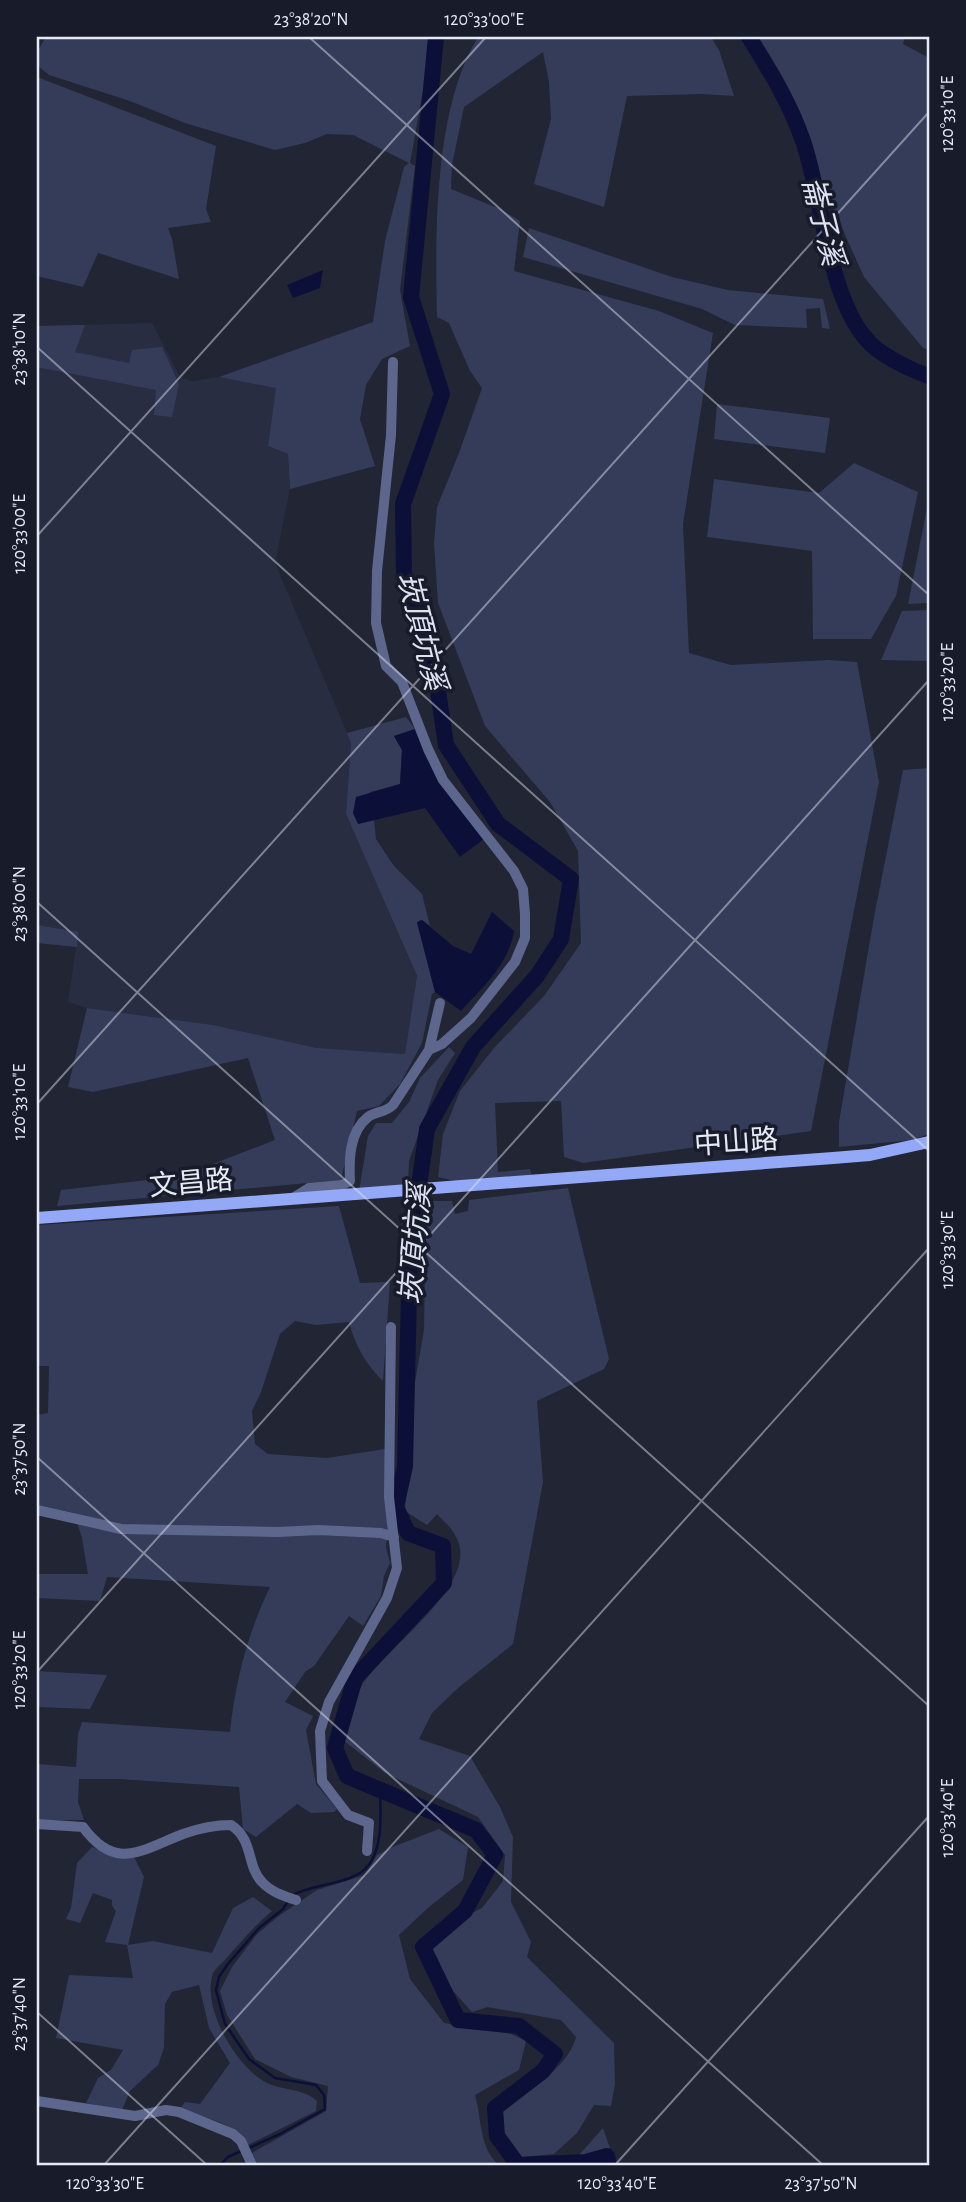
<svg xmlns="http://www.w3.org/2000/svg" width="966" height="2202" font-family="'Alegreya Sans','Noto Sans TC',sans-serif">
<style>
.built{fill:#282d42}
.green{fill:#353c5a}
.water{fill:#0c1039}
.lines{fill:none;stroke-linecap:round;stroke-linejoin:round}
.stream{stroke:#0c1039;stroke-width:2.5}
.river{stroke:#0c1039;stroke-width:16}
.minor{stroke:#5d678e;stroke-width:10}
.major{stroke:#94a8f8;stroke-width:12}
.ticks{fill:none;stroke:#e6eaf4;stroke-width:2;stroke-opacity:0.45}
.labels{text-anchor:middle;stroke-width:7;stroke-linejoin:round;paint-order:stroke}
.street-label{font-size:28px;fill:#e6eaf4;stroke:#181b2a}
.water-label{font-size:30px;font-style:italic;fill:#dee2f2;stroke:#181b2a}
.neatline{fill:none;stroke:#e6eaf4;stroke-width:2.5}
.ticks-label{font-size:18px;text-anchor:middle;fill:#e6eaf4}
</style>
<rect width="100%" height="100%" fill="#212534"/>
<path class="built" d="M152,323L180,377L192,381L219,377L277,387L268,446L288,454L290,489L275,563L351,742L346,814L417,977L405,1054L317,1048L213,1025L87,1008L68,1002L76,947L37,943V326Z"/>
<path class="green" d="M46,37H430L427,68L410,163L415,166L400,290L410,346L382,359L366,385L360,419L375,466L290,489L288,454L268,446L276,388L219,377L373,322L385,241L404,167L409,163L353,135L327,134L305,143L275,150L185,123L130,101L49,75L37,65V52Z
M478,37H711L719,50L734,96L702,94L627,96L604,207L534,184L551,119L549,82L543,52L464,107L452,165L451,189L500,209L520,221L514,271L659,311L713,333L683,524L689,653L731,665L828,660L857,662L879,782L811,1131L583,1163L564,1157L561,1101L495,1103L498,1172L530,1169L532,1177L460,1182L438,1177L443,1134L460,1091L494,1048L544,996L581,943L578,851L550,802L485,726L438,603L434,543L437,507L459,453L482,388L470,371L449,323L437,317C435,234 434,108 478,37Z
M756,37H905L903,44L929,58V350L923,348L864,277Z
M37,77L216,146L206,209L211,222L168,228L172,239L179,279L98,253L83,287L37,276Z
M529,228L672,277L728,290L823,299L830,329L822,328L820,308L806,309L807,328L735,325L702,309L523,257Z
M85,325L75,352L129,363L132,350L162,347L179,384L172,417L154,415L156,390L37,367V326Z
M717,404L830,418L825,453L714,439Z
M854,463L918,492L896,596L871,639H813L812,551L707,537L714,479L819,493Z
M929,498V603L908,604Z
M929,610V661L881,660L902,611Z
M406,717L415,729L394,736L402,750L400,784L370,792L358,824L374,820L376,839L394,866L422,894L430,926L422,920L417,923L435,992L432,994L422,1043L400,1084L379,1106L357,1111L341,1180L57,1206L61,1190L182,1176L275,1140L248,1058L93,1092L68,1087L87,1008L213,1025L317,1048L405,1054L417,976L346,814L351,743L347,733Z
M929,768V1134L912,1140L839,1147V1122L874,917L903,770Z
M37,925L78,932L77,947L37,943Z
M449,1047L455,1053L438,1080L409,1161L408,1184L359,1191L368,1136L376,1123H392L409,1102L420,1078Z
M568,1188L609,1359L604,1369L537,1401L543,1482L513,1644L458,1688L432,1713L419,1739L470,1756L500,1807L513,1837L511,1902L531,1942L527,1957L614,2043L615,2084L611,2106L594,2105L577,2133L554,2154L522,2157L502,2134L503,2111C527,2090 568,2069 576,2037L561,2020L488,2007L472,2012L445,1982L429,1947L466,1916L482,1908L503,1881L505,1855L478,1817L385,1773L343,1740C348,1724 352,1704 360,1689C380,1650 485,1584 455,1535C451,1527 443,1521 437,1514L427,1525L405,1511L410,1411L424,1330L426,1201H452L455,1214L468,1211L469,1200Z
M339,1206L360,1283L390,1282L383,1381C365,1363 356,1347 349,1322L316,1325L295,1321L280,1334L261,1392L252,1411L255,1444L268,1454L327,1458L385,1449L388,1521L386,1547L390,1563L384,1576L381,1596L363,1626L349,1616L314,1666L305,1672L285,1702L313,1716L306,1730L316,1784L337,1809L334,1812L311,1813L297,1804L256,1837L243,1829L239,1787L119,1779H79L78,1802L84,1820H37V1764L76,1767L78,1734L82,1722L230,1732C235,1682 248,1632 270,1587L107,1577L100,1601L37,1598V1574H88L82,1538L74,1513L37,1505V1415L48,1413L49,1366H37V1225Z
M37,1671L107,1675L90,1709L37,1707Z
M439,1829L468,1847L463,1880L429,1907L399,1935L410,1979L444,2023L511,2034L526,2041L519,2070L475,2095C482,2120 479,2148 499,2165H258L252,2153L326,2111L328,2086L291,2077L255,2059L227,2015L220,1991L232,1967L257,1934L280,1915L317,1890L365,1875L377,1855L395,1846Z
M92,1847L113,1856L134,1857L144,1877L128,1945L153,1941L212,1953L233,1908L253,1897L272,1911C254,1926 240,1943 224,1961C220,1965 215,1969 213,1973C201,2008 237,2068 267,2083C284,2091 303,2088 317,2101L316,2111L248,2145C234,2121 205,2119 180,2109L185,2102L200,2104L230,2063L209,2028L199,1985L172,1992L165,2004L164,2048L158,2065L130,2091L122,2110L86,2103L98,2078L111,2070L123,2050L56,2038L69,1975L133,1978L127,1945L105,1942L116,1911L112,1906V1900L93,1893L80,1923L66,1919L71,1908L77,1863Z
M603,2128L612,2154L607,2165H570Z"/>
<path class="water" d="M323,270L320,288L293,298L287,285Z
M415,729L433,769L484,839L460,857L425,808L358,824L353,813L356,797L400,784L402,750L394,736Z
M492,912L514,931C509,964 483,987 461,1011L435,992L417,922L422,920L453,946L471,954Z"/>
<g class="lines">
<path class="stream" d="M293,1895C313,1884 341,1885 360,1873C384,1858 381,1815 380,1791
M249,2148L280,2134L325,2109L324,2095L316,2085L275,2078L249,2059L225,2024L216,1990L219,1977L227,1965L259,1928L283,1909L289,1900
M220,2165L228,2157L243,2150"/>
<path class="river" d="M436,37L411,297L442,394L403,504L404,573L430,637L446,745L498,824L571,879L561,939L537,976L473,1047L427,1129L410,1250L405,1466L396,1507L408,1533L443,1546L444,1583L355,1678L335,1748L347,1776L476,1830L495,1855L465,1911L423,1947L458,2020L519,2026L555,2054L543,2071L495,2108L497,2136L518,2165L586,2162L607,2156L609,2165
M749,37C770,71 790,103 803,141C823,198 828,306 873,346C885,357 913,371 929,376"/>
<path class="minor" d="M393,362L391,435L377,571L376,623L386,666L402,682L428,749L443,780L514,871L523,889L525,914V938L515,962L471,1018L442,1044L429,1050
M293,1198L309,1188L342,1185L350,1181C349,1160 349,1132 368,1117C376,1111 385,1113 393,1105L429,1050L440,1003
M37,1510L121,1529L278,1532L318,1530L381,1533L394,1537
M37,1824L83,1827C116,1872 141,1850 183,1834C197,1829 215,1825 231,1825C254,1840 246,1865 262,1882C271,1892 284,1896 296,1900
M367,1851L369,1823L348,1815L322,1781L320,1731L329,1702L387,1598L397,1568L389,1497L391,1327
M37,2101L135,2116L166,2110L179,2112L233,2134L241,2141L252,2165"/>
<path class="major" d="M37,1218L833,1158L870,1155L929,1142"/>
</g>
<path class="ticks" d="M309,37L929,595M925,37L929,40M37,347L929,1151M37,536L486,37M37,902L929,1706M37,1104L929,112M37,1457L823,2165M37,1672L929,680M37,2012L207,2165M104,2165L929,1248M615,2165L929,1816"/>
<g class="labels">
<g class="street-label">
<text transform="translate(736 1141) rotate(-4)" y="10">中山路</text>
<text transform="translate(191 1182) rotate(-5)" y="10">文昌路</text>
</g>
<g class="water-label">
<text transform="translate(823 221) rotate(76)" y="10">崙子溪</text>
<text transform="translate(422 631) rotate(76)" y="10">崁頂坑溪</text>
<text transform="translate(415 1244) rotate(-85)" y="10">崁頂坑溪</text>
</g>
</g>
<rect width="966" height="2202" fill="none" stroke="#181b2a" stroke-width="77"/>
<rect x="38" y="38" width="890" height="2126" class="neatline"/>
<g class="ticks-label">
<text x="311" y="25">23°38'20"N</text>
<text x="484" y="25">120°33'00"E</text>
<text transform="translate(947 114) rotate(-90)" y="6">120°33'10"E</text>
<text transform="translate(19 349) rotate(-90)" y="6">23°38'10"N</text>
<text transform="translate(19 534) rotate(-90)" y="6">120°33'00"E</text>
<text transform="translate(947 682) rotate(-90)" y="6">120°33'20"E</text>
<text transform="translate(19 904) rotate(-90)" y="6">23°38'00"N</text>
<text transform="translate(19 1102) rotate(-90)" y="6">120°33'10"E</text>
<text transform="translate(947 1250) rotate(-90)" y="6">120°33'30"E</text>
<text transform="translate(19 1459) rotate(-90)" y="6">23°37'50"N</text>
<text transform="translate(19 1670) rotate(-90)" y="6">120°33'20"E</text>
<text transform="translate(947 1818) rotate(-90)" y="6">120°33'40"E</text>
<text transform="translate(19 2014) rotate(-90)" y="6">23°37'40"N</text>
<text x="105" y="2189">120°33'30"E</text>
<text x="617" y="2189">120°33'40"E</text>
<text x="821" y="2189">23°37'50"N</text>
</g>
</svg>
